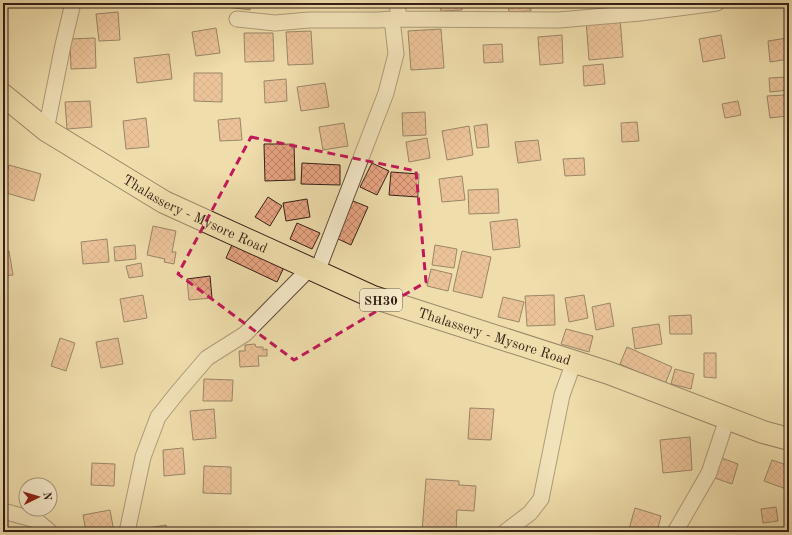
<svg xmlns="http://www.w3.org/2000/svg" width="792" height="535" font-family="'Old Standard TT',serif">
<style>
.building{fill:url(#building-cross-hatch);stroke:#331f17}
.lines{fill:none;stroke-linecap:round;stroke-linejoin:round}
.minor-casing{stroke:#624e3c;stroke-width:17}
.primary-casing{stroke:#331f17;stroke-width:24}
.minor{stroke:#f5e9c9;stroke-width:15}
.primary{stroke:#efddac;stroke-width:22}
.marked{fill:none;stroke:#c2185b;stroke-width:3;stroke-dasharray:8 5;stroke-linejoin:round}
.labels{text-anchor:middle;stroke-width:3;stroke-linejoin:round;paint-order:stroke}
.shield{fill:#f5e9c9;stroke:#6d5c4c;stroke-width:1}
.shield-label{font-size:13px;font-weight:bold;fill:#331f17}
.street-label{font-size:14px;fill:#331f17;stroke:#f5e9c9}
</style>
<defs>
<pattern id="building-cross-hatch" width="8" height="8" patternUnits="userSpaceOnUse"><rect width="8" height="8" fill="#e8a482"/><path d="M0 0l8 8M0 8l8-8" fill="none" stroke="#bd8569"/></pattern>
</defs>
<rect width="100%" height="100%" fill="#efddac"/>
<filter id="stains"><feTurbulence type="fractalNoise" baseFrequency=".005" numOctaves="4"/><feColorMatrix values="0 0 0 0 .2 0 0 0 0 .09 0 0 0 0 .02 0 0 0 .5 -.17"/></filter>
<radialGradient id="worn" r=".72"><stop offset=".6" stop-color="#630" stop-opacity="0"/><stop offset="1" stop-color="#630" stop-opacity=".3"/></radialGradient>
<path class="building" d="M227,3H251L250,10L227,7Z
M356,3H380V5L356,8Z
M440,3H462V10L441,11Z
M508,3H530L531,11L509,12Z
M118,12L120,40L99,41L96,14Z
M620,18L623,57L589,60L586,20Z
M216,28L220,53L196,56L192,32Z
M441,29L444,68L411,70L408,31Z
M311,31L313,64L288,65L286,32Z
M244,33H273L274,61L245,62Z
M562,35L563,63L540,65L538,37Z
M721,35L725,58L703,62L699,39Z
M95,38L96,68L71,69L70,39Z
M787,38L789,59L770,62L768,41Z
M502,44L503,62L484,63L483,45Z
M169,54L172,79L137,83L134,58Z
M603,64L605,84L584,86L583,66Z
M194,73H222V102L194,101Z
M789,77V90L770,92L769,78Z
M286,79L287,101L265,103L264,81Z
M325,83L329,107L301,111L297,87Z
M785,95L787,116L770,118L767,96Z
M90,101L92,127L67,129L65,102Z
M738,101L741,115L725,118L722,104Z
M425,112L426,135L403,136L402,113Z
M146,118L149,147L126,149L123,121Z
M240,118L242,140L220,141L218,120Z
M637,122L639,141L622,142L621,123Z
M344,123L348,146L323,150L319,127Z
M487,124L489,147L477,148L474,126Z
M469,126L473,155L447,160L442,131Z
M427,138L430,158L409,162L406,142Z
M538,140L541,160L518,163L515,142Z
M264,144H294L295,180L265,181Z
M584,158L585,175L565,176L563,159Z
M302,163L340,165V185L301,184Z
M372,163L389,171L377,195L360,187Z
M9,165L41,174L34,201L3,192V188Z
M391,172L419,174L418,197L389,195Z
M462,176L465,200L442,202L439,179Z
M498,189L499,213L469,214L468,190Z
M268,197L282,206L270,226L255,217Z
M307,199L310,217L286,221L283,203Z
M353,201L368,207L351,245L336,238Z
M517,219L520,247L493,250L490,222Z
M297,223L320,233L312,249L290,239Z
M153,226L176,231L172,252H176L174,264L164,262L165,259L147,255Z
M235,238L286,263L277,282L226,258Z
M107,239L109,262L83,264L81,242Z
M135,245L136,259L115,261L114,247Z
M435,245L457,249L454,268L432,265Z
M9,251L13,275L3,276V252Z
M462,251L491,257L482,298L453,291Z
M141,263L143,276L129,278L126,266Z
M431,269L452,274L448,291L427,286Z
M210,276L212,298L189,300L187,279Z
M143,295L147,318L124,322L120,299Z
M554,295L555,325L527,326L525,296Z
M584,295L588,318L569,322L565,298Z
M503,297L524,302L519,322L498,317Z
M610,303L614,326L596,330L592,307Z
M691,315L692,334H670L669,316Z
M659,324L662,344L635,349L632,328Z
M566,329L593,336L589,352L561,344Z
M60,338L75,343L66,371L51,366Z
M118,338L123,364L101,368L96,342Z
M255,344L256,347H263V350L267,349V356H258L259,366L240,367L239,351H245V345Z
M627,347L672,367L665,384L620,364Z
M704,353H716V378L704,377Z
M675,369L694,374L691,389L671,384Z
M204,379L233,380L232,401H203Z
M470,408L494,409L491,440L468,439Z
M214,409L216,438L193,440L190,411Z
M690,437L692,470L663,473L660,440Z
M183,448L185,474L164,476L163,450Z
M719,457L738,464L732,484L712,477Z
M772,460L789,466V490L764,481Z
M92,463L115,464L114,486L91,485Z
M204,466L231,467V494L203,493Z
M426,479L459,481V485L476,486L474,511L457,510L456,530H465V532H422Z
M776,507L778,521L763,523L761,509Z
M635,508L661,516L657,532H638L629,529Z
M110,510L114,532H86L83,515Z
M166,525L168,532H142V529Z"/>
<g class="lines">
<g class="minor-casing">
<path id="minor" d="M237,19L275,23L309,20H378L392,19
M399,19L559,20L640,13L717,3
M46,130L63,45L73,3
M317,272L386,93L396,54L392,19H399L397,3
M3,511L36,520L50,532
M127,532L143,457L158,417L177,393L207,358L245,334L309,269
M505,532L530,513L541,499L562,395L574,362
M675,532L709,473L727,419"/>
</g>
<g class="primary-casing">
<g id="primary">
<path id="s1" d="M3,95L46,130L164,202L373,297L609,373L763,432L789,439"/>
</g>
</g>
<use href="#minor" class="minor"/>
<use href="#primary" class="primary"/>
</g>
<path d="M0 0H792V535H0ZM251,137L416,171L426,282L294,360L178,274Z" fill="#efddac" fill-opacity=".55" fill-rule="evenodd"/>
<path class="marked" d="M251,137L416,171L426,282L294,360L178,274Z"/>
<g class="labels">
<rect class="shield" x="360" y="289" width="42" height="22" rx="3"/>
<g class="shield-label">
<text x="381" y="305">SH30</text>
</g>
<g class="street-label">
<text dy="5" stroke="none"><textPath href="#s1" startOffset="227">Thalassery - Mysore Road</textPath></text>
<text dy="5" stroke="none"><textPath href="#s1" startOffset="551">Thalassery - Mysore Road</textPath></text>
</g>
</g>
<rect width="792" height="535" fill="none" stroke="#efddac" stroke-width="16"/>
<rect x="4" y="4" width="784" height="527" fill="none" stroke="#331f17" stroke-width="2"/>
<rect x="8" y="8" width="776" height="519" fill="none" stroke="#331f17"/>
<g transform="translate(38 497) rotate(85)"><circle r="19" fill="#f5e9c9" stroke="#a79882"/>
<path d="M0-3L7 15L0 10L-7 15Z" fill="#8f2418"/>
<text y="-6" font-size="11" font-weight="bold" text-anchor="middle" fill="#331f17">N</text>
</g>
<rect width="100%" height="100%" filter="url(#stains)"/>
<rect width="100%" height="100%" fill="url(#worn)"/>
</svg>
